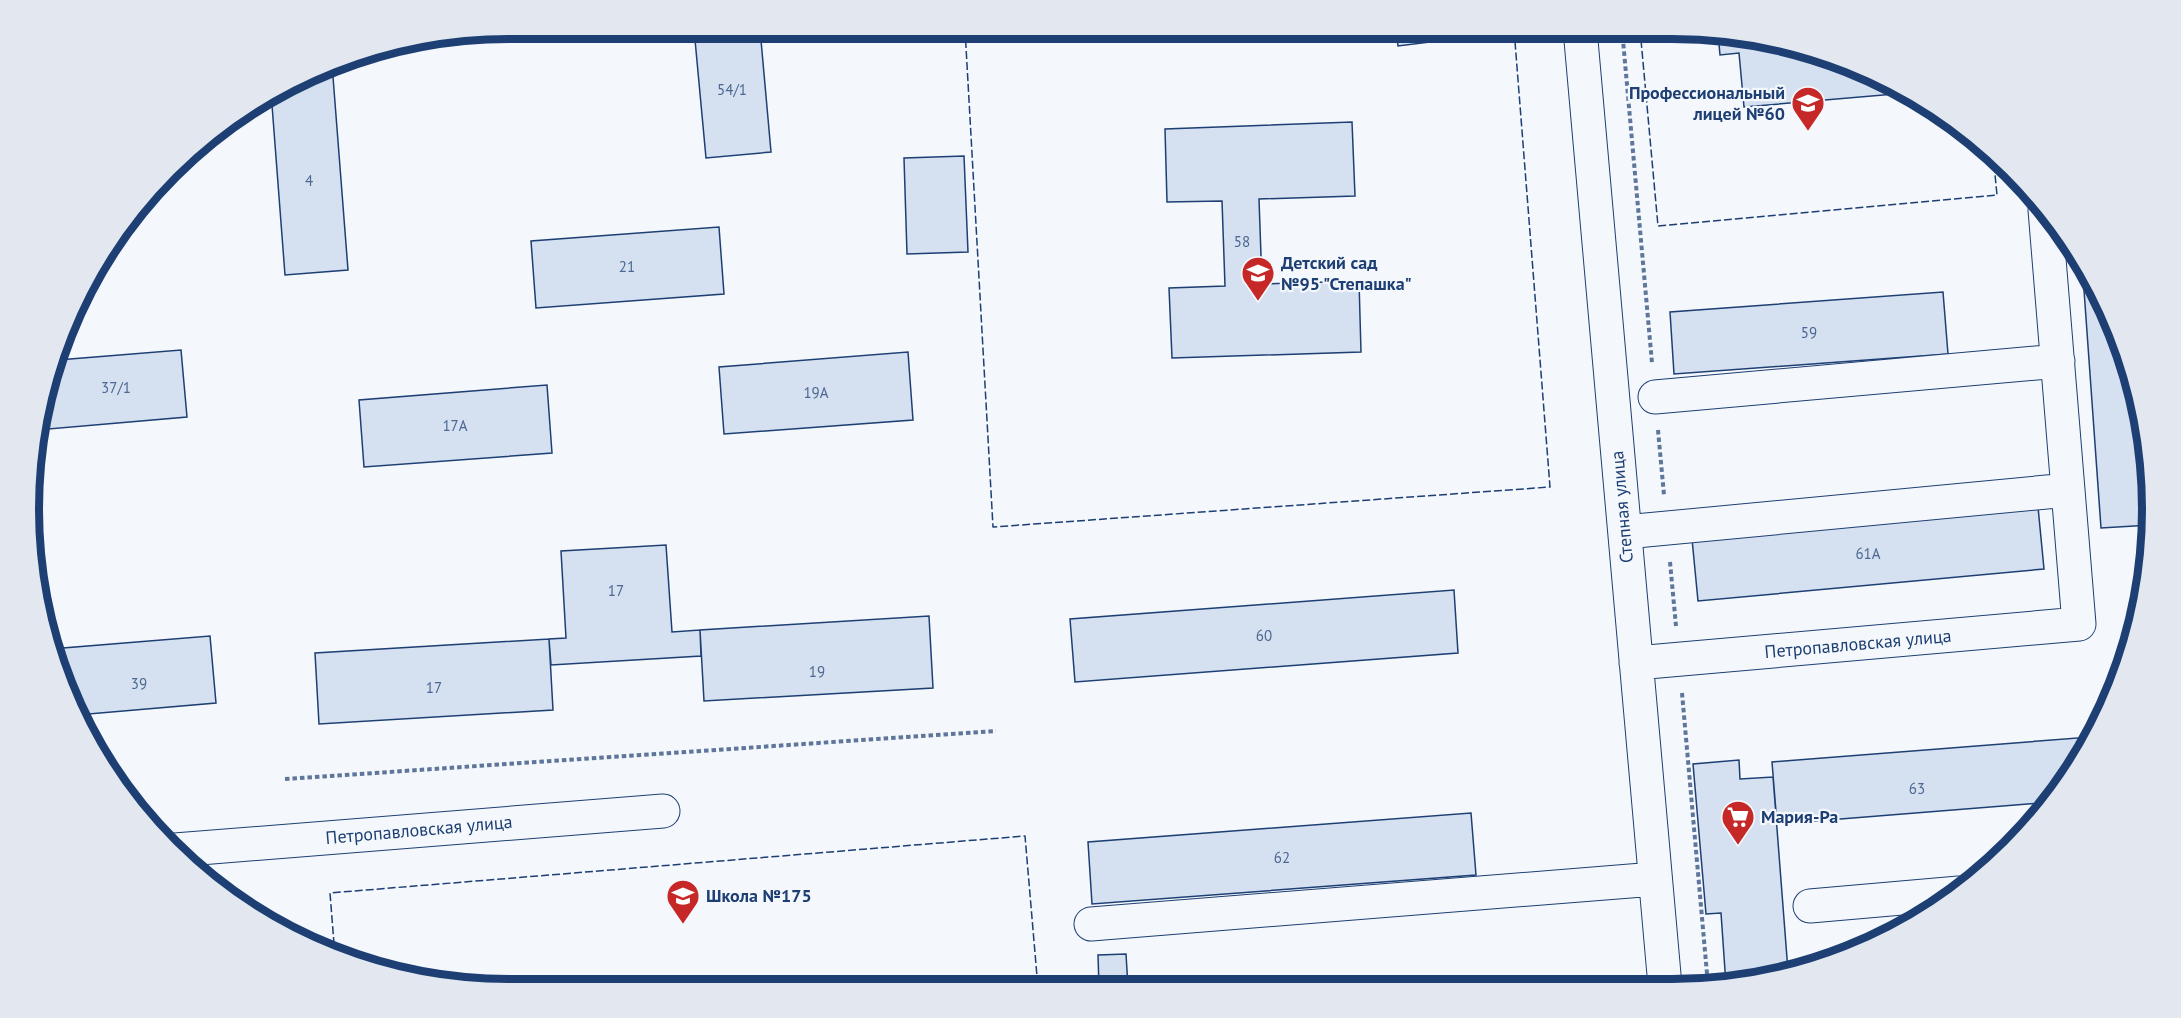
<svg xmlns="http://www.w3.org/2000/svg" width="2181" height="1018" font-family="'PT Sans',sans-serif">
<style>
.building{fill:#d5e0f0;stroke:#1d3f73;stroke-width:1.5}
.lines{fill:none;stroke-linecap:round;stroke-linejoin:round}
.minor-casing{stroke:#1d3f73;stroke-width:35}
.path{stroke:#5e769c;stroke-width:4;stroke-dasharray:4.5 3;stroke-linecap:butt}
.minor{stroke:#f4f7fb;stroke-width:33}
.fence{stroke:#1d3f73;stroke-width:1.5;stroke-dasharray:8 3;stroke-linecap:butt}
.labels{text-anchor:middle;stroke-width:4.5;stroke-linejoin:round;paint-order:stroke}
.number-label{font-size:15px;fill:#4b6792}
.poi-label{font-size:18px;font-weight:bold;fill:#1d3f73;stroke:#f4f7fb;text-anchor:start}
.street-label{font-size:18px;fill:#1d3f73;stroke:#f4f7fb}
.rim{fill:none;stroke:#1d3f73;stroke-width:8}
</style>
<rect width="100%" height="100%" fill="#f4f7fb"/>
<path class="building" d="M694,29H760L771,152L706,158Z
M1396,29H1469L1470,37L1398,46Z
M1718,33L1765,38L1856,65L1907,93L1744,107L1739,53L1720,55Z
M332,64L348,270L285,275L271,92Z
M1352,122L1355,196L1259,199L1262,284L1359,281L1361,352L1172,358L1169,288L1225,286L1222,201L1167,202L1165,129Z
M964,156L968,252L907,254L904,158Z
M719,227L724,294L536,308L531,241Z
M2082,262L2116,325L2143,415L2152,509L2151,525L2101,528Z
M1943,292L1948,354L1674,374L1670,312Z
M181,350L187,417L37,430L38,416L58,360Z
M908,352L913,420L724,434L719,367Z
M547,385L552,453L364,467L359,400Z
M2038,507L2044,569L1698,601L1692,539Z
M666,545L672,632L700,630L701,656L551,665L549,639L566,638L561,551Z
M1454,590L1458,653L1075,682L1070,619Z
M929,616L933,688L704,701L700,630Z
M210,636L216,703L77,715L54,664L51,649Z
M549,639L553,710L319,724L315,653Z
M2090,737L2053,802L1777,824L1772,762Z
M1739,760L1740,779L1773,777L1788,971L1739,984L1726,985L1721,913L1706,914L1693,764Z
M1471,813L1476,875L1092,904L1088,842Z
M1126,954L1128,987H1099L1098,955Z"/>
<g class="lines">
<g class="minor-casing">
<path id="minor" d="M1580,29L1665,986
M1655,397L2058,361
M1625,532L2068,490
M1636,663L2079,624L2045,210
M175,850L663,811
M1810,906L1959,893
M1091,924L1655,879"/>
</g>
<path class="path" d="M1622,29L1652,363
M1658,430L1664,495
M1670,562L1676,626
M1682,693L1708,985
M285,779L996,731"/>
<use href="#minor" class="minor"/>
<path class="fence" d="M965,29L993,527L1550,487L1514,29
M1640,29L1658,226L1997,195L1993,154
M335,956L330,893L1025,836L1038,988"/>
</g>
<defs>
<g id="school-pin" transform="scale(1.725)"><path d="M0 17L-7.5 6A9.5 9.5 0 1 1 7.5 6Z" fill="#c62828" stroke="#f4f7fb"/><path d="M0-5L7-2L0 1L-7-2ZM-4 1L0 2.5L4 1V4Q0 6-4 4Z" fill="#fff"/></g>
<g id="supermarket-pin" transform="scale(1.725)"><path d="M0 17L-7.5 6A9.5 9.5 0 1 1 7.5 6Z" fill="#c62828" stroke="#f4f7fb"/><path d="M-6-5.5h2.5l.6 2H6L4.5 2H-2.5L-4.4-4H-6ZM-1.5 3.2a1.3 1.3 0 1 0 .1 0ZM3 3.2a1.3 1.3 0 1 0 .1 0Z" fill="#fff"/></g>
</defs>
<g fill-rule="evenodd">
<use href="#school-pin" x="1808" y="103"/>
<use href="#school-pin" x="1258" y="273"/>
<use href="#supermarket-pin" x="1738" y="817"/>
<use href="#school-pin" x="683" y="896"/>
</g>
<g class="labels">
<g class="number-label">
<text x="732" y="95">54/1</text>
<text x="309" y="186">4</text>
<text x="1242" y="247">58</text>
<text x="627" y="272">21</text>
<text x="1809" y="338">59</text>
<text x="116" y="393">37/1</text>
<text x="816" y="398">19А</text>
<text x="455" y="431">17А</text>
<text x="1868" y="559">61А</text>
<text x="616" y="596">17</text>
<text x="1264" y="641">60</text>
<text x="817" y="677">19</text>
<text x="139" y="689">39</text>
<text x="434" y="693">17</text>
<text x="1917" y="794">63</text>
<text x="1282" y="863">62</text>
</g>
<g class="poi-label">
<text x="1785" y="99" text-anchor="end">Профессиональный<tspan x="1785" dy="21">лицей №60</tspan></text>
<text x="1281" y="269">Детский сад<tspan x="1281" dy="21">№95 "Степашка"</tspan></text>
<text x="1761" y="823">Мария-Ра</text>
<text x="706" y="902">Школа №175</text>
</g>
<g class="street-label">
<text transform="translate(1622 507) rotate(-95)" y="6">Степная улица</text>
<text transform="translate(1858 644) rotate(-5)" y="6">Петропавловская улица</text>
<text transform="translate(419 830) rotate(-5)" y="6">Петропавловская улица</text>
</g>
</g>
<path d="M0 0H2181V1018H0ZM509 39H1672A470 470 0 0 1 2142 509V509A470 470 0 0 1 1672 979H509A470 470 0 0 1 39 509V509A470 470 0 0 1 509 39Z" fill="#e3e8f0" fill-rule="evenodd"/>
<path class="rim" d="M509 39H1672A470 470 0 0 1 2142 509V509A470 470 0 0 1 1672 979H509A470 470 0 0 1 39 509V509A470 470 0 0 1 509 39Z"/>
</svg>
